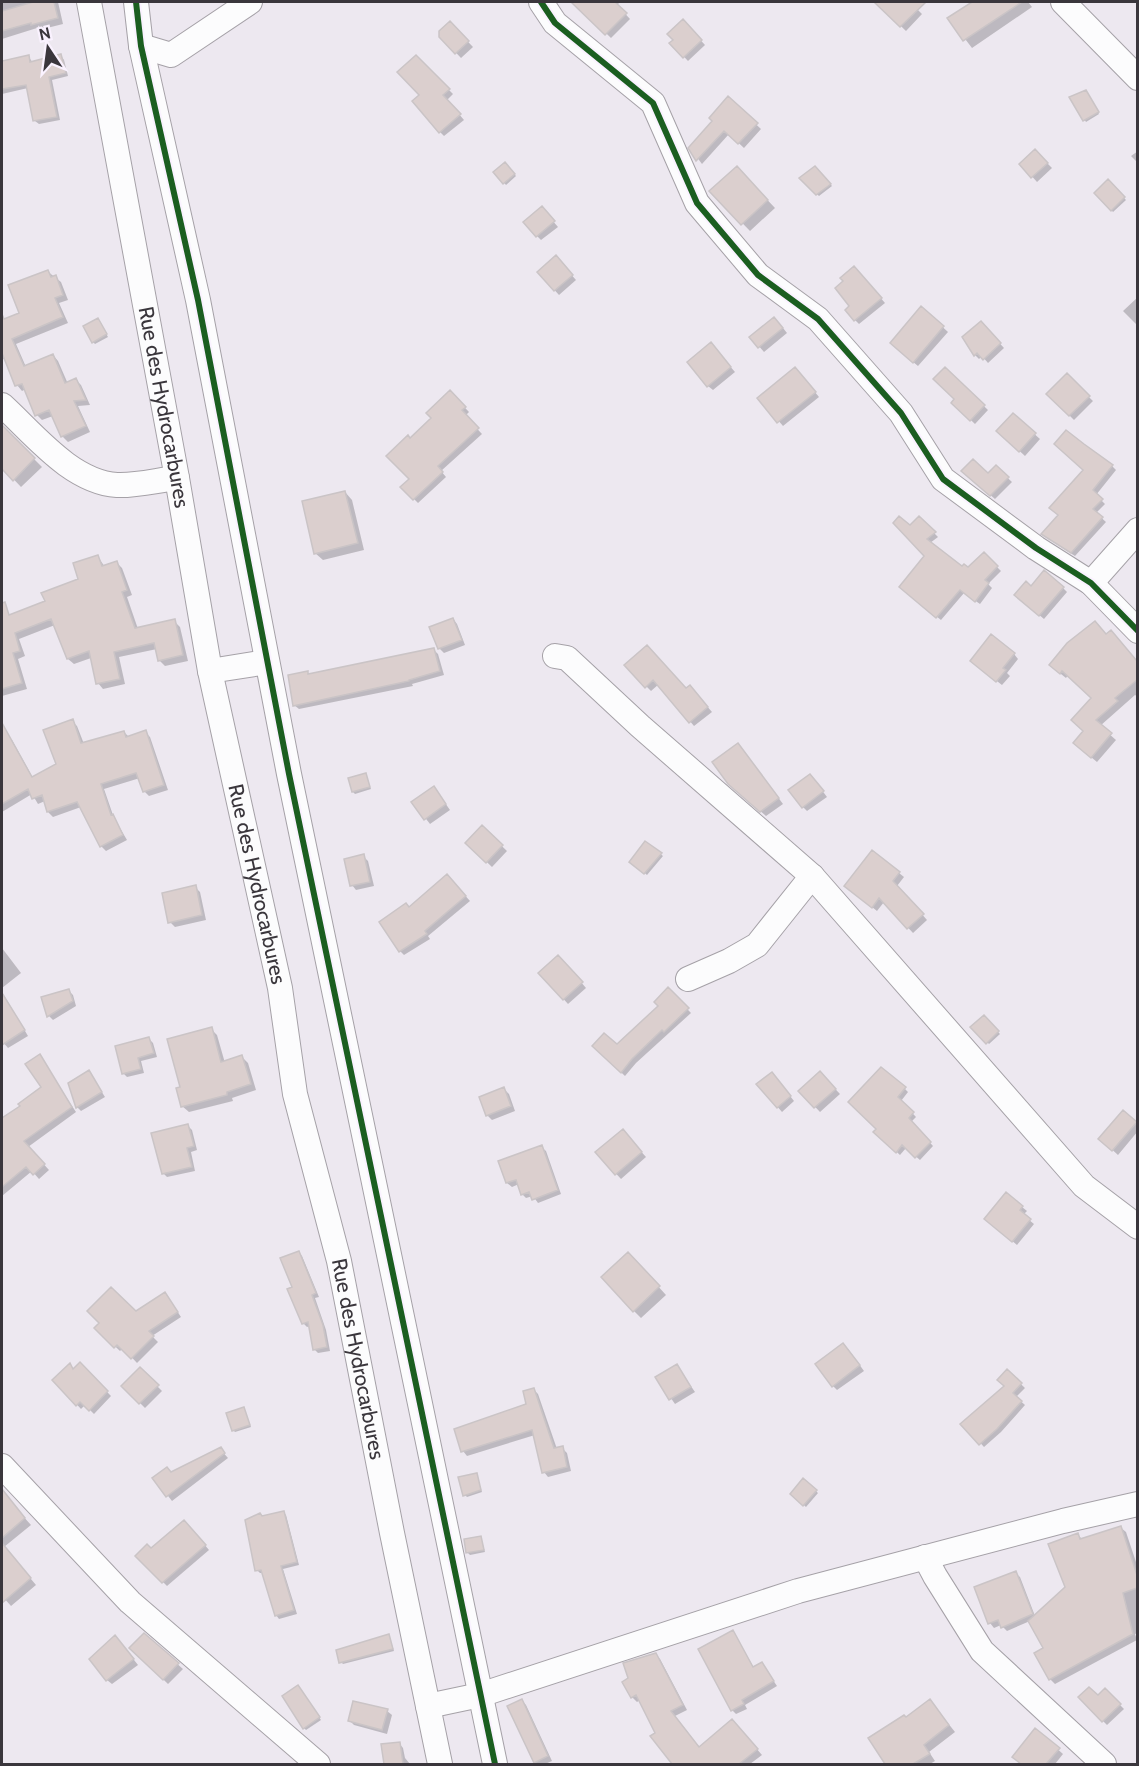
<svg xmlns="http://www.w3.org/2000/svg" width="1139" height="1766" font-family="Cabin,sans-serif">
<style>
.shadow{fill:#0003}
.building{fill:#dbcfce;stroke:#cac4c6;stroke-width:1.5}
.lines{fill:none;stroke-linecap:round;stroke-linejoin:round}
.minor-casing{stroke:#a5a1a7;stroke-width:26}
.minor{stroke:#fcfcfd;stroke-width:24}
.cycleway-casing{stroke:#faf2ff;stroke-width:10}
.cycleway{stroke:#1b5e20;stroke-width:6}
.labels{text-anchor:middle;stroke-width:4.5;stroke-linejoin:round;paint-order:stroke}
.street-label{font-size:21px;fill:#3a363c;stroke:#faf2ff}
</style>
<rect width="100%" height="100%" fill="#ede8f0"/>
<path class="shadow" d="M2,2H58L63,24L39,30L37,28L2,39Z
M574,2H620L617,5L630,19L611,38Z
M876,2H910L922,14L906,31Z
M974,2H1028L1032,7L972,48L949,18Z
M683,21L705,45L688,61L671,43L675,40Z
M450,23L473,47L461,58L441,37Z
M28,56L33,63L61,56L64,60L68,76L52,80L60,120L39,124L35,121L28,88L2,94V62Z
M416,57L453,94L447,100L464,120L444,136L440,132L421,96Z
M1087,94L1099,114L1086,122L1071,98Z
M728,98L761,129L744,148L729,134L702,164L690,148L714,121Z
M1035,151L1052,168L1037,182L1021,164Z
M1138,151V163L1131,156Z
M505,164L516,176L506,185L495,172Z
M815,168L832,186L819,196L801,179Z
M744,175L775,208L750,231L711,191Z
M1108,181L1126,200L1113,212L1096,193Z
M546,213L558,227L541,240L537,236Z
M560,262L576,280L559,295L539,273Z
M47,271L61,282L68,300L59,303L68,323L16,344L26,367L53,355L58,361L68,384L76,380L81,385L90,405L78,406L90,432L68,442L63,437L53,416L42,420L37,415L26,389L22,391L17,385L5,358L2,360V322L21,314Z
M858,272L885,303L859,324L855,320L852,306Z
M1138,297V326L1123,311Z
M922,308L948,332L918,366L896,348Z
M99,321L108,337L95,344L93,342Z
M779,323L787,333L764,352L751,337Z
M981,323L1004,348L988,363L982,356L979,359L975,355L964,337Z
M715,349L735,372L713,390L708,386Z
M945,369L988,410L975,424L953,403L956,399Z
M800,374L819,397L783,426L759,398Z
M1067,376L1093,401L1074,420L1048,394Z
M450,392L469,412L465,416L482,434L441,471L446,477L418,503L402,487L411,479L410,440L433,418Z
M1013,415L1040,439L1025,456L998,431Z
M2,427L42,467L21,487L2,467Z
M1112,466L1116,470L1096,495L1105,504L1096,513L1106,522L1075,556L1047,538Z
M996,467L1012,482L995,499L967,475L988,476Z
M345,492L352,500L364,550L323,560L315,553Z
M919,518L938,537L930,543L962,569H968L984,554L1001,571L988,584L992,588L980,604L964,593L941,620L904,591L926,556L910,527Z
M98,557L105,567L117,563L122,568L132,595L127,597L138,629L174,621L180,627L188,661L165,666L159,660L157,649L119,657L125,684L103,689L98,683L91,658L74,664L68,659L55,625L19,639L25,656L18,659L27,689L2,696V620L47,602L80,580Z
M1031,588H1063L1067,592L1044,619L1020,599Z
M453,619L457,624L465,645L444,653L439,648Z
M1106,636L1116,637L1138,663V697L1135,695L1100,726L1116,740L1097,762L1080,748L1093,698L1068,675L1066,678L1056,670Z
M433,649L438,654L444,675L412,684L413,686L299,709L294,705L307,673L310,676Z
M1014,654L1018,659L1007,673L1010,676L1002,685L976,665Z
M626,666L694,691L712,712L694,726L659,684L651,691Z
M72,721L77,726L84,744L124,732L129,737L145,732L150,737L168,790L149,796L144,791L140,778L104,789L114,818L127,840L106,851L101,846L81,807L53,817L48,812L45,801L38,804L32,794L2,812V738L7,735L12,740L33,778L58,765Z
M743,750L783,804L766,816L734,788Z
M365,775L371,789L355,794L353,792Z
M815,781L827,797L807,811L803,807Z
M438,793L450,810L430,824L413,802Z
M482,827L507,851L492,867L467,843Z
M646,843L663,856L647,875L631,861Z
M363,856L368,861L374,886L356,890L352,885Z
M899,873L904,877L897,886L927,920L913,933L884,902L877,911L851,890Z
M451,880L470,901L428,936L430,939L404,955L400,951L410,909Z
M195,887L200,892L206,920L175,927L170,922Z
M2,948L21,973L2,988Z
M563,961L586,988L568,1004L540,973Z
M668,989L691,1013L636,1063L625,1076L594,1046H617L660,1006Z
M68,990L73,995L76,1006L53,1020L49,1016Z
M2,992L28,1036L8,1048L2,1041Z
M983,1017L1000,1034L989,1044L972,1027Z
M211,1029L217,1035L225,1063L242,1057L248,1063L256,1090L232,1098L233,1101L189,1112L182,1106V1089Z
M149,1039L153,1043L157,1057L141,1061L144,1073L127,1077L123,1073Z
M39,1056L76,1112L28,1147L49,1170L39,1179L32,1171L2,1196V1120L22,1107L43,1088Z
M89,1072L105,1097L81,1111L77,1107L70,1083Z
M820,1073L840,1094L820,1112L800,1091Z
M776,1078L794,1101L782,1112L758,1084Z
M504,1089L509,1094L515,1111L492,1120L487,1115Z
M905,1089L908,1092L901,1101L916,1117L911,1122L933,1146L920,1160L906,1148L900,1155L875,1132L878,1129L850,1102Z
M1123,1112L1138,1124V1131L1118,1155L1105,1143Z
M188,1126L192,1130L197,1150L191,1152L195,1171L167,1177L163,1173Z
M627,1136L646,1157L621,1179L597,1153Z
M541,1147L546,1151L561,1194L538,1203L533,1196L526,1198L522,1194L519,1184L512,1187L507,1183Z
M1022,1207L1027,1211L1023,1215L1034,1224L1017,1245L991,1223Z
M298,1252L302,1256L319,1297L315,1298L326,1330L330,1351L318,1353L314,1349L310,1326L307,1327L303,1323L294,1287Z
M635,1261L666,1295L641,1318L634,1311Z
M169,1299L181,1317L152,1336L158,1342L137,1363L123,1348L120,1351L96,1328Z
M848,1349L864,1371L837,1390L833,1386Z
M80,1364L111,1396L94,1414L85,1405L81,1409L54,1380L70,1365L74,1370Z
M677,1366L695,1392L675,1404L657,1378Z
M140,1369L162,1391L145,1408L123,1386Z
M1007,1371L1025,1388L1016,1397L1025,1405L1001,1432L984,1447L963,1424L1006,1386Z
M534,1390L538,1394L557,1449L562,1448L567,1453L571,1471L548,1477L544,1472L535,1435L467,1456L463,1451L528,1405Z
M244,1409L251,1427L235,1432L233,1430Z
M220,1449L228,1458L172,1501L154,1478L171,1474Z
M476,1474L482,1492L467,1497L465,1495Z
M804,1480L818,1493L806,1507L792,1494Z
M13,1505L31,1525L4,1547L36,1585L11,1606L3,1597L2,1598V1515Z
M283,1512L286,1515L299,1565L283,1569L297,1614L279,1619L276,1615L263,1573H260L257,1570L263,1518Z
M189,1526L209,1550L167,1586L137,1556L151,1550Z
M1120,1527L1126,1532L1138,1568V1633L1135,1634L1137,1640L1055,1684L1050,1679L1045,1649L1030,1621L1007,1631L1001,1625L994,1628L990,1623L976,1588L1015,1573L1020,1577L1035,1616L1067,1587L1077,1534L1082,1539Z
M481,1538L485,1552L470,1555L468,1553Z
M733,1632L754,1668L762,1664L777,1686L745,1705L747,1709L736,1714L732,1710Z
M144,1635L183,1669L168,1684L131,1648Z
M389,1636L394,1651L343,1664L341,1662Z
M120,1642L138,1665L112,1684L107,1680Z
M655,1654L660,1659L687,1710L675,1716L700,1748L737,1726L762,1755L750,1764H674L652,1737L657,1733L640,1700L637,1702L632,1697Z
M300,1689L321,1720L306,1730L304,1728Z
M1105,1690L1124,1709L1107,1725L1080,1698L1098,1697Z
M522,1701L526,1705L552,1761L545,1764H537L535,1762Z
M936,1708L955,1732L929,1752L935,1761L930,1764H887L870,1739L906,1719Z
M387,1711L392,1715L387,1734L354,1725L350,1721Z
M1036,1730L1063,1754L1055,1764H1022L1014,1757Z
M399,1743L403,1748L405,1758L410,1764H385L383,1746Z"/>
<path class="building" d="M33,2H54L58,18L31,25V23L2,31V11Z
M571,2H615L627,13L605,35Z
M874,2H926L900,27Z
M972,2H1022L963,41L947,18Z
M683,19L702,40L683,58L669,43L673,40L667,34Z
M450,21L469,41L455,54L439,37V31Z
M61,54L66,73L49,77L57,117L33,121L26,85L2,89V61L29,55L30,62Z
M416,55L450,89L443,95L461,114L439,133L412,101L419,95L397,72Z
M1086,90L1099,112L1083,121L1069,97Z
M728,96L758,123L738,144L724,131L696,161L688,148L712,121L709,118Z
M1035,149L1048,163L1031,178L1019,164Z
M505,162L515,174L503,184L493,172Z
M737,166L768,200L741,225L709,191Z
M815,166L831,184L816,195L799,178Z
M1108,179L1125,197L1111,211L1094,193Z
M542,206L555,221L536,237L523,222Z
M556,255L573,275L554,291L537,272Z
M854,266L882,298L854,321L845,310L849,306L835,288L843,281L840,278Z
M48,270L51,277L56,275L63,295L55,298L63,317L12,339L24,366L53,354L65,383L76,378L86,400L74,401L86,426L61,437L49,410L35,416L22,384L15,386L2,353V314L4,319L19,313L8,285Z
M921,306L944,326L913,363L890,343Z
M774,317L783,328L758,348L749,337Z
M98,318L107,334L92,343L83,326Z
M981,321L1001,343L983,360L977,353L974,356L962,337Z
M711,342L731,367L707,387L687,362Z
M795,367L816,392L777,423L757,398Z
M945,367L985,405L970,421L951,403L954,399L933,379Z
M1067,373L1090,396L1069,416L1046,394Z
M450,390L466,407L462,410L479,428L438,466L443,472L413,500L400,487L409,479L386,456L408,435L410,438L431,418L426,413Z
M1013,413L1036,433L1019,452L996,431Z
M2,425L35,458L13,481L2,469Z
M1066,430L1084,444L1113,465L1093,490L1103,499L1093,509L1103,517L1071,553L1041,534L1058,515L1049,508L1083,470L1054,444Z
M973,459L988,473L996,465L1009,477L990,496L961,471Z
M345,491L358,543L314,554L302,501Z
M899,516L910,525L919,516L936,532L927,539L962,566L964,564L968,567L984,552L998,566L985,580L989,583L975,602L960,590L936,618L899,587L924,556L893,523Z
M98,555L102,566L117,561L127,590L122,592L135,628L175,619L183,655L158,661L154,643L114,652L120,679L96,684L89,651L67,659L51,619L15,633L20,651L13,653L22,683L2,689V603L5,602L9,615L45,601L41,593L78,579L73,563Z
M1044,570L1064,587L1039,616L1014,595L1026,581L1031,586Z
M453,618L462,640L438,649L429,627Z
M1095,621L1106,634L1111,630L1137,661V680L1115,698L1118,701L1096,720L1112,733L1091,758L1073,743L1083,731L1071,720L1091,698L1062,671L1060,674L1049,665L1067,643Z
M991,634L1015,653L1003,668L1006,670L996,682L970,661Z
M647,645L686,688L690,685L708,707L689,723L653,680L645,688L624,665Z
M434,648L440,671L409,680V681L293,706L288,675L308,671V674Z
M73,719L81,743L124,731L126,737L146,730L164,785L143,792L136,773L101,784L111,815L113,814L123,835L100,847L77,802L47,812L42,795L32,799L28,789L2,804V723L32,777L56,764L43,730Z
M738,743L779,798L760,812L728,784L712,762Z
M366,773L370,787L352,792L348,778Z
M810,774L824,791L802,808L788,790Z
M434,786L446,804L424,820L411,802Z
M482,825L503,845L486,863L465,843Z
M645,841L662,853L644,874L629,862Z
M872,850L900,872L893,881L924,914L907,929L879,898L872,908L844,886Z
M364,854L370,882L350,886L344,859Z
M447,874L466,896L425,931L427,934L399,952L379,922L406,903L409,907Z
M196,885L202,915L168,923L162,893Z
M558,955L583,982L563,1000L538,973Z
M668,987L689,1008L664,1032L662,1030L632,1059L621,1073L592,1046L604,1033L617,1044L658,1006L654,1002Z
M69,989L73,1001L47,1017L41,997Z
M2,993L25,1030L2,1045Z
M984,1015L999,1031L986,1044L970,1027Z
M212,1027L221,1062L242,1055L251,1084L227,1092V1095L181,1107L176,1088L180,1087L167,1039Z
M149,1037L154,1053L138,1058L141,1069L122,1074L115,1046Z
M40,1054L72,1107L24,1141L45,1164L33,1175L26,1167L2,1187V1118L20,1106L18,1104L41,1087L25,1064Z
M881,1067L906,1087L898,1097L914,1112L909,1118L931,1142L915,1158L902,1145L896,1153L873,1132L876,1129L848,1102Z
M89,1070L102,1092L76,1108L68,1083Z
M820,1071L836,1089L814,1108L798,1091Z
M772,1072L791,1096L777,1108L756,1084Z
M504,1087L511,1106L486,1116L479,1097Z
M1123,1110L1137,1122L1112,1151L1098,1139Z
M188,1124L194,1146L187,1148L192,1167L162,1174L151,1133Z
M623,1129L642,1152L615,1175L595,1152Z
M542,1145L558,1190L532,1200L529,1192L521,1195L516,1180L506,1183L498,1161Z
M1006,1192L1023,1206L1020,1210L1031,1219L1012,1242L984,1219Z
M299,1251L316,1293L312,1295L323,1325L327,1347L313,1350L308,1322L302,1324L287,1289L292,1287L280,1258Z
M628,1252L660,1286L633,1312L601,1277Z
M111,1287L136,1311L165,1292L178,1312L149,1331L154,1336L131,1359L117,1345L114,1348L94,1328L99,1323L87,1311Z
M843,1343L860,1365L832,1387L815,1364Z
M80,1362L108,1391L89,1411L80,1402L76,1406L52,1380L70,1363L73,1369Z
M677,1364L691,1387L669,1400L655,1377Z
M140,1367L159,1385L139,1404L121,1386Z
M1007,1369L1022,1383L1013,1393L1022,1401L997,1429L979,1445L960,1424L1004,1386L997,1380Z
M534,1388L554,1448L563,1446L567,1467L542,1473L532,1430L461,1452L454,1429L526,1404L523,1391Z
M244,1407L250,1425L232,1431L226,1413Z
M221,1447L225,1453L166,1497L152,1478L167,1467L171,1472Z
M477,1473L481,1490L463,1496L458,1477Z
M803,1478L817,1490L803,1506L790,1494Z
M2,1489L25,1518L2,1538Z
M284,1511L297,1562L281,1566L294,1610L275,1616L261,1570L255,1571L245,1520L260,1513L262,1516Z
M184,1520L206,1545L162,1583L135,1556L147,1544L151,1548Z
M1121,1526L1137,1575V1588L1123,1593L1133,1634L1049,1680L1034,1653L1043,1648L1028,1621L1065,1587L1048,1544L1078,1533L1080,1539Z
M481,1536L484,1550L466,1553L464,1539Z
M2,1543L31,1578L2,1603Z
M1016,1571L1033,1614L1001,1628L998,1620L988,1624L974,1587Z
M733,1630L753,1667L762,1662L774,1681L742,1700L744,1704L731,1711L698,1649Z
M144,1633L179,1663L163,1680L129,1648Z
M389,1634L393,1649L339,1663L336,1650Z
M115,1635L134,1659L106,1681L89,1659Z
M656,1653L683,1705L671,1711L699,1747L732,1719L758,1749L739,1764H672L650,1736L655,1733L636,1695L631,1698L622,1682L628,1678L623,1663Z
M298,1685L320,1717L303,1729L282,1696Z
M1089,1687L1098,1695L1105,1688L1121,1704L1102,1722L1078,1697Z
M522,1699L548,1756L534,1763L507,1706Z
M930,1699L949,1725L924,1745L930,1754L913,1764H885L868,1738L904,1715L906,1717Z
M353,1701L388,1709L382,1730L348,1721Z
M1035,1728L1060,1748L1046,1764H1021L1012,1757Z
M400,1742L403,1764H384L381,1744Z"/>
<g class="lines">
<g class="minor-casing">
<g id="minor">
<path id="s1" d="M89,2L177,478L210,671L280,988L295,1094L339,1261L392,1533L440,1764"/>
<path d="M136,2L141,46L198,300L289,774L495,1764"/>
<path d="M541,2L555,23L653,103L697,203L758,275L818,319L901,413L943,479L1036,548L1091,583L1138,631"/>
<path d="M1063,2L1138,78"/>
<path d="M141,46L171,55L250,2"/>
<path d="M2,405C34,434 71,482 117,485C136,486 158,480 177,478"/>
<path d="M1091,583L1138,530"/>
<path d="M555,656L567,658L640,726L812,876L1084,1186L1138,1227"/>
<path d="M210,671L267,662"/>
<path d="M688,979L729,961L757,945L812,876"/>
<path d="M2,1466L130,1602L318,1764"/>
<path d="M925,1557L935,1576L982,1651L1104,1764"/>
<path d="M428,1706L480,1695L798,1591L1063,1521L1138,1504"/>
</g>
</g>
<use href="#minor" class="minor"/>
<g class="cycleway-casing">
<path id="cycleway" d="M136,2L141,46L198,300L289,774L495,1764
M541,2L555,23L653,103L697,203L758,275L818,319L901,413L943,479L1036,548L1091,583L1138,631"/>
</g>
<use href="#cycleway" class="cycleway"/>
</g>
<g class="labels">
<g class="street-label">
<text dy="7" stroke="none"><textPath href="#s1" startOffset="412">Rue des Hydrocarbures</textPath></text>
<text dy="7" stroke="none"><textPath href="#s1" startOffset="898">Rue des Hydrocarbures</textPath></text>
<text dy="7" stroke="none"><textPath href="#s1" startOffset="1384">Rue des Hydrocarbures</textPath></text>
</g>
</g>
<rect width="1139" height="1766" fill="none" stroke="#3a363c" stroke-width="6"/>
<g transform="translate(48 48) rotate(347)" stroke="#faf2ff" stroke-width="4.5" paint-order="stroke">
<path d="M0-4.5L10 22L0 15L-10 22Z" fill="#3a363c"/>
<text y="-9" font-size="16" font-weight="bold" text-anchor="middle" fill="#3a363c">N</text>
</g>
</svg>
